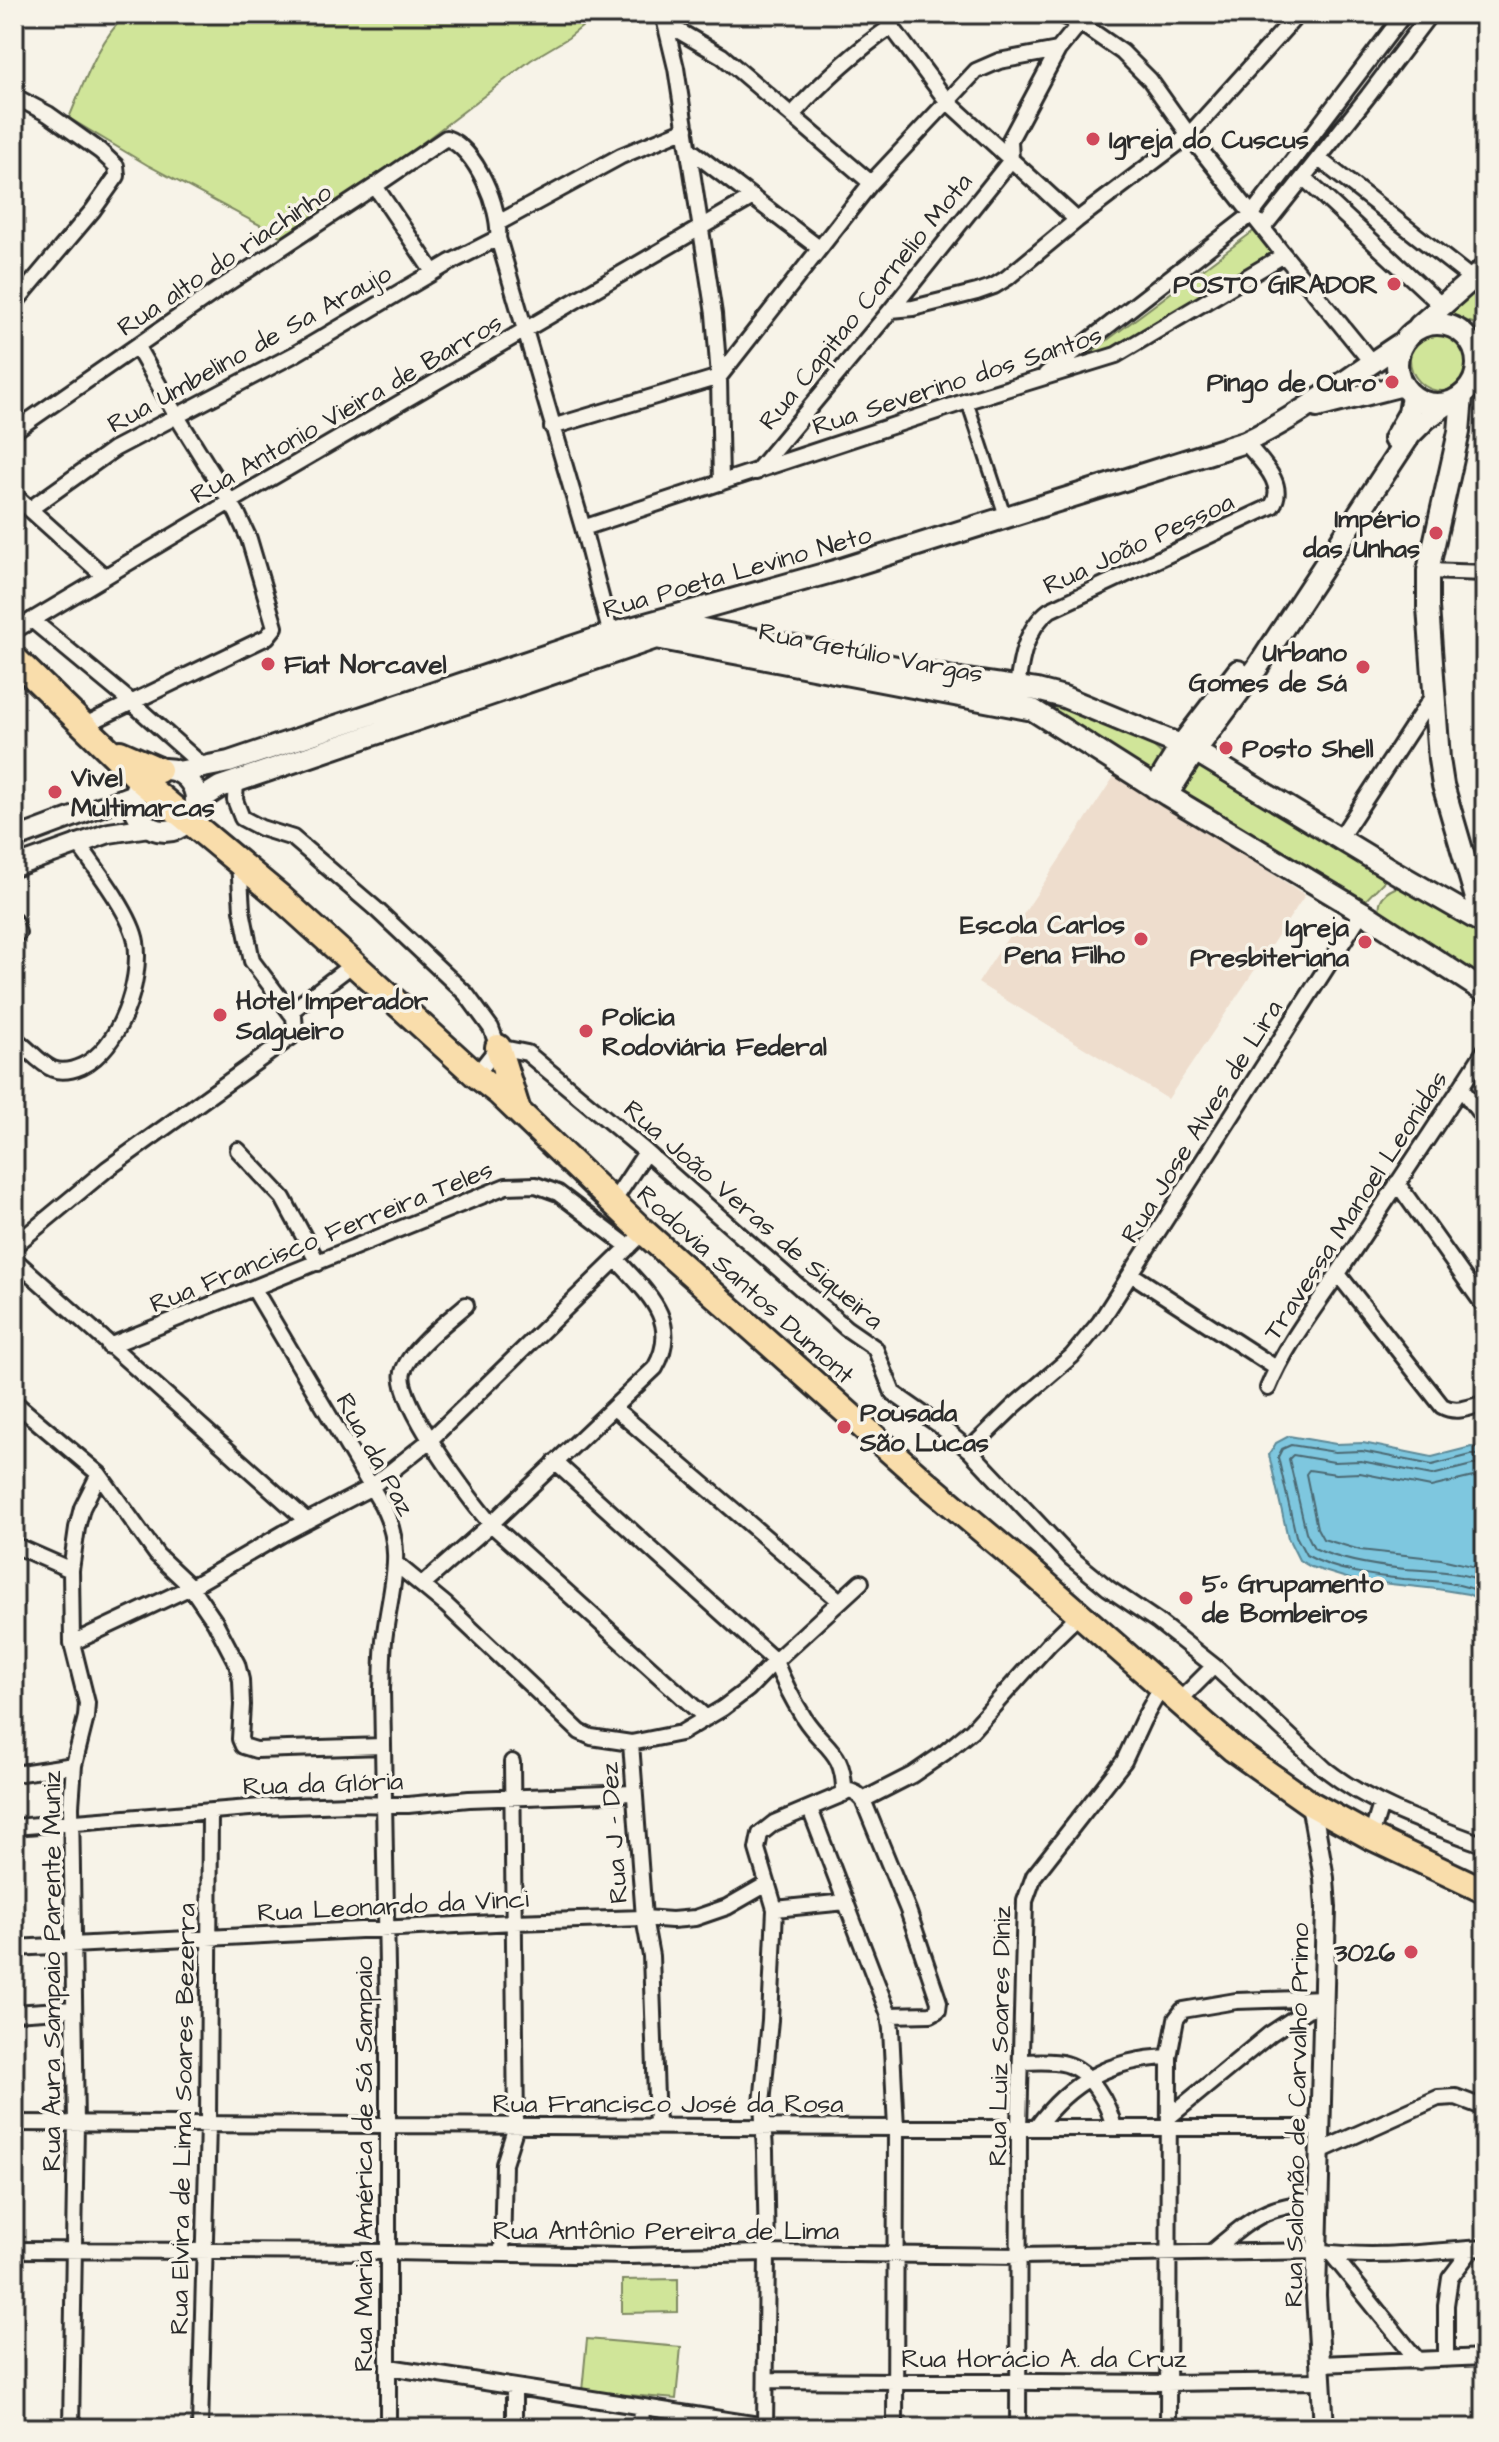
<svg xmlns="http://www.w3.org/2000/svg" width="1499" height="2442" font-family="'Architects Daughter',sans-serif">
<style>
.built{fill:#eeddcd}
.green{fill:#d0e599;stroke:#7e8862;stroke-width:2}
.water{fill:#7ec7df;stroke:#5d8997;stroke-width:2}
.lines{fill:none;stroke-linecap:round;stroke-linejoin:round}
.shore{stroke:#4c6973;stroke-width:2}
.pedestrian-casing{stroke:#2b2b2b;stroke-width:16}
.minor-casing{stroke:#2b2b2b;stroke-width:20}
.tertiary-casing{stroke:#2b2b2b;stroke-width:24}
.secondary-casing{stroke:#2b2b2b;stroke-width:26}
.trunk-casing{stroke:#2b2b2b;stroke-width:30}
.pedestrian{stroke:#f7f3e8;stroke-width:10}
.minor{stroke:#f7f3e8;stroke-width:14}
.tertiary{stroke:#f7f3e8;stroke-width:18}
.secondary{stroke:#f7f3e8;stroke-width:20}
.trunk{stroke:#f9ddab;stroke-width:24}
.poi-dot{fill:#d1495b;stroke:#f7f3e8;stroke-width:3}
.labels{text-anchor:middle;stroke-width:7;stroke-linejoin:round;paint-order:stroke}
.poi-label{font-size:26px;font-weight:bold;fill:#2b2b2b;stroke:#f7f3e8;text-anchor:start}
.street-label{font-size:26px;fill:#2b2b2b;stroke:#f7f3e8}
</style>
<rect width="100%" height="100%" fill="#f7f3e8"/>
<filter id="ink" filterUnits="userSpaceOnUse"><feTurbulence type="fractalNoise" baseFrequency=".0125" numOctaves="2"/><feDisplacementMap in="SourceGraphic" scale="16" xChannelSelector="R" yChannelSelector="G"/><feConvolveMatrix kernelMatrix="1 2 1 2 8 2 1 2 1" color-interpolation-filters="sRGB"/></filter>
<g filter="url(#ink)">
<path class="built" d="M1117,772L1305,895L1168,1099L978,983Z"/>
<path class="green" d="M127,14H598L568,38L531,60L396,163L286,239L149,166L69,118C84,83 98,40 127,14Z
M1255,230L1274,251L1112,350L1086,356Z
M1485,276V327L1443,313Z
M1410 359a32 32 0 1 1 64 0a32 32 0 1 1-64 0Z
M1060,703L1153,746L1162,754L1164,764L1158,772L1149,775L1054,716V708Z
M1200,758L1388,877L1361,905L1179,790Z
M1395,888H1403L1485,935V981L1382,918C1376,904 1381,894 1395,888Z
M678,2279V2312L622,2313V2280Z
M587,2339L681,2347L676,2399L582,2391Z"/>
<path class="water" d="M1289,1436L1336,1444L1363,1443L1432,1457L1471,1447L1485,1448V1602L1468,1594L1437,1589L1353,1580L1311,1567L1299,1560L1288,1538L1269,1455L1276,1443Z"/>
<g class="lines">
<path class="shore" d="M1485,1455H1471L1432,1465L1362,1451L1335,1452L1291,1445L1282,1449L1278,1457L1296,1536L1306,1555C1335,1571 1372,1576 1404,1579C1432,1581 1459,1581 1485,1594
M1485,1465H1472L1432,1475L1361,1461L1334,1462L1293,1455L1289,1459L1306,1532L1314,1548C1341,1561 1375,1566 1405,1569C1432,1571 1460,1571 1485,1582
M1485,1478L1473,1477L1431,1487L1360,1473L1336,1474L1309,1470L1306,1474L1317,1528L1323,1539L1360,1550L1441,1559L1485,1569"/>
<g class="pedestrian-casing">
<path id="pedestrian" d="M967,401L1005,516"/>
</g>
<g class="minor-casing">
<path id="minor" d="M663,14L676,68L714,314L719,377L721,483
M882,14L947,101L1077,220
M665,23L722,56L871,183
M14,96L48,114L100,151L116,166L117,176L93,210L14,304
M792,115C823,81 854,52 892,26
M689,149L819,248
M1319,159L1472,279
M1304,178L1442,306
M375,186L446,138C476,148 501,209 498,238L583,528L613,643
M500,222L621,156L686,129
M1263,228L1368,96L1430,14
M1284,255L1372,363
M891,310L913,308L977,292L994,286L1007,278L1077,220L1189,135L1298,14
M1046,374L1252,214L1404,14
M719,377L871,183L976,71L999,61L1058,50
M552,427L719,377
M14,431L219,289L375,186L433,272
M756,472L891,310L1011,160L1010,140L1058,50L1080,23
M14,495L104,576
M30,509L114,449L295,354L449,263L498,238
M583,528L967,401L1116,355L1284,255L1189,135L1150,80L1122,52L1080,23L1058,14
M1428,571L1485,573
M32,620L131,702L204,767
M14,631L230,502L753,197
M1016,694C1020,664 1024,629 1050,610L1272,506C1288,484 1259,460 1245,442
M85,725L267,637L275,627L249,539L237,513L176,415L137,347
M236,781L235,800L242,818L261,828L293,838L377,910L466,994L491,1028L498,1047L476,1075
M1340,838L1434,694
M14,921L18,933L14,935
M290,1012L353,964
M14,1039C28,1047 38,1063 53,1069C63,1073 73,1070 82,1066C120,1047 142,982 136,942C132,915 94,866 77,842
M498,1047L527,1053L646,1152L846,1328L875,1348L893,1393L939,1425L969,1450L1070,1557L1108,1588L1157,1621L1214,1666L1325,1769C1372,1806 1430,1825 1485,1845
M1461,1088L1485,1120
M238,1150L283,1198L318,1263
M1397,1183L1485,1307
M613,1202L646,1152
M14,1246L107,1169L291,1037L295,1029L294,1017L252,961L242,910L239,862
M14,1259L307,1521
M1131,1274L1276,1368
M1338,1274L1442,1406C1456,1414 1471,1407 1485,1403
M254,1289L382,1505C406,1551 391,1585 385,1633C382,1651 383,1671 382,1689L388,2023V2428
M466,1305C448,1321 409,1350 403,1372C395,1399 471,1502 491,1524L706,1718
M109,1346L506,1186L536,1185L558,1193L629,1247
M1268,1388C1286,1344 1315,1308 1341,1269C1389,1196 1438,1124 1485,1050
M14,1402L99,1474L157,1555L191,1587L215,1622L237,1664L241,1680L242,1705L240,1739L243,1746L256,1750L383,1746
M614,1408L840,1601
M969,1450L1014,1406L1072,1356L1100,1322L1362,912
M555,1462L775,1661C783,1681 793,1700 804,1718C824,1749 845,1750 844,1794
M14,1545L71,1570
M395,1563L446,1605L580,1732L591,1737L631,1743L681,1733L723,1708L748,1689L775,1661L861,1582
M422,1585L491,1524L655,1368C682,1321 646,1292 617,1260
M72,1643L191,1587L284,1533L370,1488L430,1440L644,1232
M1178,1702L1214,1666
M631,1743L644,1918L651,1956L657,2126
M14,1774L74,1765
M863,1800L912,1775L944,1753L972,1730L1049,1644L1080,1614
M810,1809L889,2015L891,2029L896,2128L895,2428
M14,1827L262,1807L349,1804L408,1805L469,1799L634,1793
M1371,1837L1381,1804
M775,1909L846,1902
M14,1948L514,1922L644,1918L672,1920L695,1918L727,1907L767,1884
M14,2013L74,2009
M1021,2062C1035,2062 1052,2060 1066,2064C1091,2071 1109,2105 1114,2128
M1169,2117L1270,2034L1308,2009L1325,2004
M14,2123L896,2128H1321
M1036,2128C1070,2081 1112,2059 1169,2057L1176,2019L1183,2010L1236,2001L1325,1998
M1320,2151L1438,2098L1456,2097L1485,2108
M14,2250L389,2252L628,2256L767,2253L1020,2256L1317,2251C1372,2260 1430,2251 1485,2248
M1213,2251C1231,2236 1250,2218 1273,2210C1287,2205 1303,2203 1318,2201
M1331,2253L1418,2361
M502,2254L504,2164L516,2126L512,1762
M1446,2359V2305L1450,2278L1472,2249
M1321,2364L1485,2357
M389,2367L765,2426
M766,2380L1167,2383L1322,2381
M71,2428L76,2123L71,1806L74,1765L86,1717L87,1703L72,1643L71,1570L77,1528L82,1508L99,1474
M200,2428L208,2124L210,1812
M514,2428V2387
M641,2428L642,2407
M765,2428L767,2253L765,2151L762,2104L770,2020L775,1909L757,1849L760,1834L774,1823L850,1791L857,1794L863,1800L908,1910L939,2002L938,2010L931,2014L889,2015
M1018,2428L1019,2128L1025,1901L1034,1876L1124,1761L1143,1720L1161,1688
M1168,2428L1169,2057"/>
</g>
<g class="tertiary-casing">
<path id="tertiary" d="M14,839L134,794
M14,867L109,833L149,827
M1311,1804L1324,1878L1326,1908L1316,2295L1324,2428"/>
</g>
<g class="secondary-casing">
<path id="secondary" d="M1397 364a40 40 0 1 1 80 0a40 40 0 1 1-80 0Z
M1419,326L1485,268
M1462,396L1459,432L1428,571V607L1439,759L1443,785L1483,922
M1317,407L1403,385
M1394,439L1409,413L1412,396
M667,622L953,678L1037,690L1064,697L1195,751L1393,871L1485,924
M134 800a31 31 0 1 1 62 0a31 31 0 1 1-62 0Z
M178,772L229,762L610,634L835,571L1245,442C1302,415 1348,378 1400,344
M1155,788L1182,744L1238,671
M1167,795L1195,751L1257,668L1410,435L1426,419L1450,402
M196,802L220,787L656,638L1033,710L1167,795L1362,912L1485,992"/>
</g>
<g class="trunk-casing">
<path id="trunk" d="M14,658L141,781L279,896L476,1075L499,1093L644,1232L924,1481L1034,1574L1233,1749L1311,1804L1371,1837L1485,1891
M120,753L159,770
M498,1047L517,1108"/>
</g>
<use href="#pedestrian" class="pedestrian"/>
<use href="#minor" class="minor"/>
<use href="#tertiary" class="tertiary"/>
<use href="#secondary" class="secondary"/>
<use href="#trunk" class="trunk"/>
</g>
</g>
<g class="poi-dot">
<circle cx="1093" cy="139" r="8"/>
<circle cx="1394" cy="284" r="8"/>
<circle cx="1392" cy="382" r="8"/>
<circle cx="1436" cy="533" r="8"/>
<circle cx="268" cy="664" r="8"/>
<circle cx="1363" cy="667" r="8"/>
<circle cx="1226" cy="748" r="8"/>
<circle cx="55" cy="792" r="8"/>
<circle cx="1141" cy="939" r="8"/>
<circle cx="1365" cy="942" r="8"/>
<circle cx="220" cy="1015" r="8"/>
<circle cx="586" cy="1031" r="8"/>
<circle cx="844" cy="1427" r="8"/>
<circle cx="1186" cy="1598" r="8"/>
<circle cx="1411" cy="1952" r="8"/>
</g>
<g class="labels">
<g class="poi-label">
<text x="1109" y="148">Igreja do Cuscus</text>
<text x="1378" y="293" text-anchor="end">POSTO GIRADOR</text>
<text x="1376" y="391" text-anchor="end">Pingo de Ouro</text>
<text x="1420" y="527" text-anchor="end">Império<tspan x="1420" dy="30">das Unhas</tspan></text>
<text x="1347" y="661" text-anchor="end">Urbano<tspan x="1347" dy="30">Gomes de Sá</tspan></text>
<text x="284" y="673">Fiat Norcavel</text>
<text x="1242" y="757">Posto Shell</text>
<text x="71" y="786">Vivel<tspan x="71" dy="30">Multimarcas</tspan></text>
<text x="1125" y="933" text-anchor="end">Escola Carlos<tspan x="1125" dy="30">Pena Filho</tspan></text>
<text x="1349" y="936" text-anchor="end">Igreja<tspan x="1349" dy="30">Presbiteriana</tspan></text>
<text x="236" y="1009">Hotel Imperador<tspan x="236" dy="30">Salgueiro</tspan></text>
<text x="602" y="1025">Polícia<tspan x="602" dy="30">Rodoviária Federal</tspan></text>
<text x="860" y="1421">Pousada<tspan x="860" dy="30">São Lucas</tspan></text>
<text x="1202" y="1592">5º Grupamento<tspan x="1202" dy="30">de Bombeiros</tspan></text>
<text x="1395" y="1961" text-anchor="end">3026</text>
</g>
<g class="street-label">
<text transform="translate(224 259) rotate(-34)" y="9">Rua alto do riachinho</text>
<text transform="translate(865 301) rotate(-51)" y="9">Rua Capitao Cornelio Mota</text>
<text transform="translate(249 348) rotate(-29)" y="9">Rua Umbelino de Sa Araujo</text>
<text transform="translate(957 380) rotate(-18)" y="9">Rua Severino dos Santos</text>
<text transform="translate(346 408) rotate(-30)" y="9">Rua Antonio Vieira de Barros</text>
<text transform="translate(1138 543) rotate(-25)" y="9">Rua João Pessoa</text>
<text transform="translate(737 571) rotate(-16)" y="9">Rua Poeta Levino Neto</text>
<text transform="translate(871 652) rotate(11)" y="9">Rua Getúlio Vargas</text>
<text transform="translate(1201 1121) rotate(-58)" y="9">Rua Jose Alves de Lira</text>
<text transform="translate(1355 1205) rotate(-57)" y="9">Travessa Manoel Leonidas</text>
<text transform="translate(754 1214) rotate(41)" y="9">Rua João Veras de Siqueira</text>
<text transform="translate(321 1236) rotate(-22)" y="9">Rua Francisco Ferreira Teles</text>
<text transform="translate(746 1284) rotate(42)" y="9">Rodovia Santos Dumont</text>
<text transform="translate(376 1454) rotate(61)" y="9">Rua da Paz</text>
<text transform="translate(323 1783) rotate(-2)" y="9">Rua da Glória</text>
<text transform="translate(613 1833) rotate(-94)" y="9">Rua J - Dez</text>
<text transform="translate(393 1905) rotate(-3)" y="9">Rua Leonardo da Vinci</text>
<text transform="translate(51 1971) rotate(-90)" y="9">Rua Aura Sampaio Parente Muniz</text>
<text transform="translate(999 2036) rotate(-89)" y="9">Rua Luiz Soares Diniz</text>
<text x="668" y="2112">Rua Francisco José da Rosa</text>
<text transform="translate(1296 2115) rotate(-89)" y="9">Rua Salomão de Carvalho Primo</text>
<text transform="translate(182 2119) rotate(-89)" y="9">Rua Elvira de Lima Soares Bezerra</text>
<text transform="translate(363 2164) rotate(-90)" y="9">Rua Maria América de Sá Sampaio</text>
<text x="666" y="2239">Rua Antônio Pereira de Lima</text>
<text x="1044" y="2367">Rua Horácio A. da Cruz</text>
</g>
</g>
<rect width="1499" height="2442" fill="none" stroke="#f7f3e8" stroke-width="48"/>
<rect x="24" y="24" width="1451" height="2394" fill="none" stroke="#2b2b2b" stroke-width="3" filter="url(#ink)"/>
</svg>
